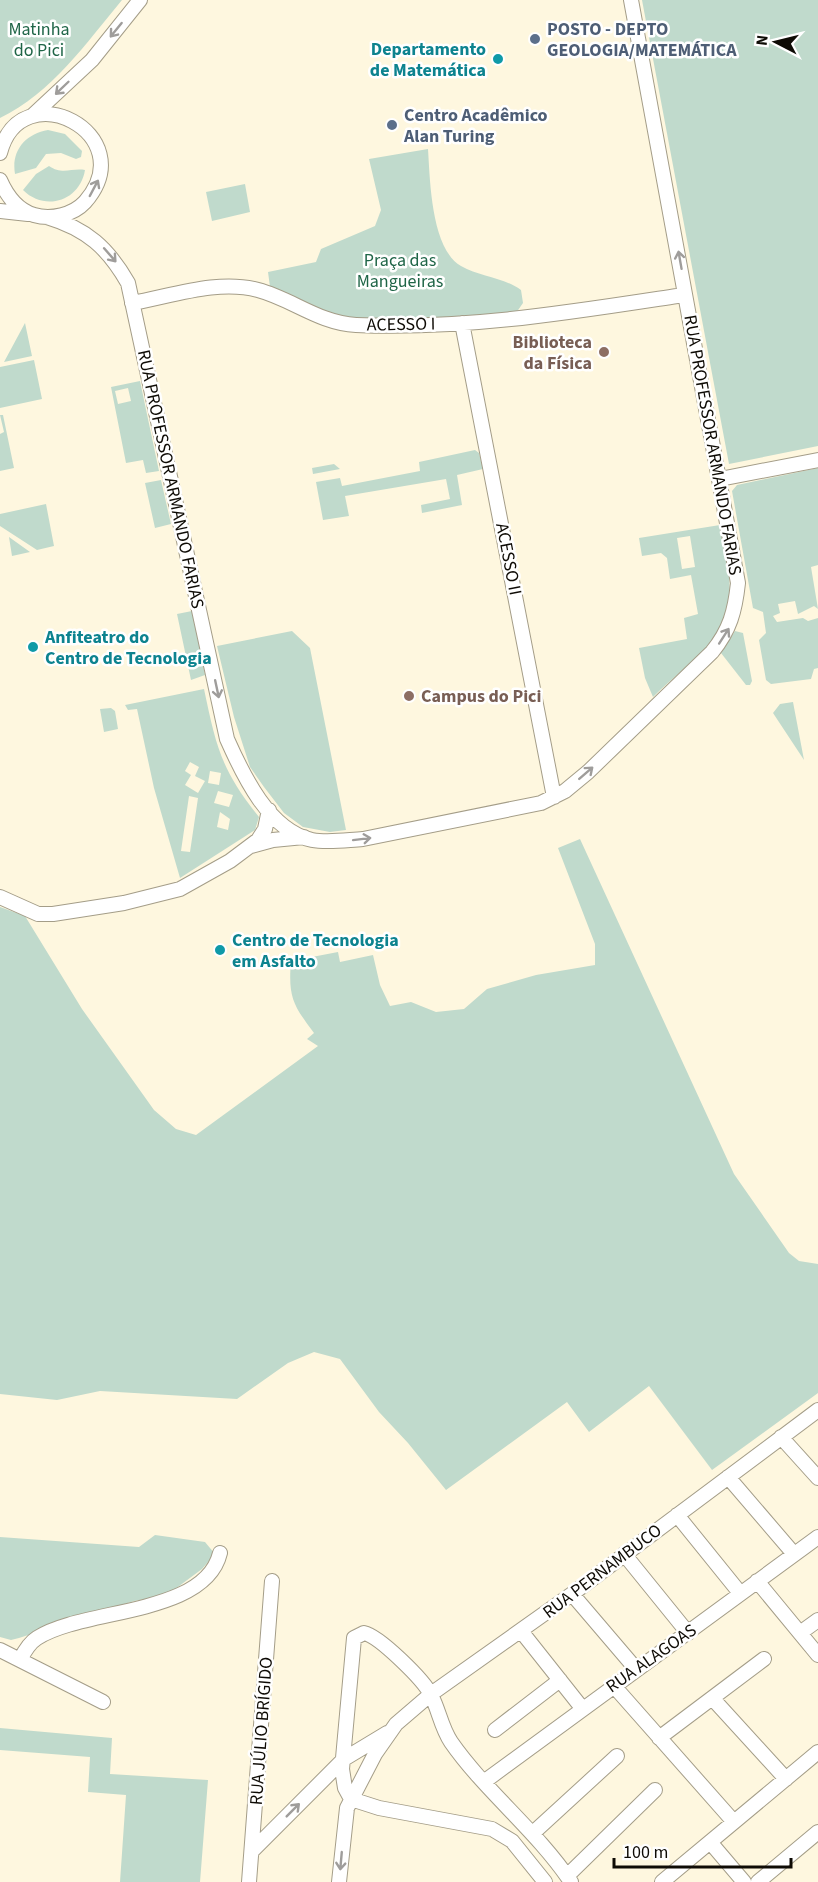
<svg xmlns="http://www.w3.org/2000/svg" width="818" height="1882" font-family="'Source Sans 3',sans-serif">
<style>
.green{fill:#c0dacc;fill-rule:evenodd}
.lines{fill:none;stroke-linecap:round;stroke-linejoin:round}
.minor-casing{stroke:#a49d88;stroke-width:16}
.minor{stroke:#fff;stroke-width:14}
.oneway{stroke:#9f9d9b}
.service-dot{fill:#5c6f8a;stroke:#fff;stroke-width:2}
.culture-dot{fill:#0f9aa8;stroke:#fff;stroke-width:2}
.education-dot{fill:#8d6e63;stroke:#fff;stroke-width:2}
.labels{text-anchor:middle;stroke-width:5;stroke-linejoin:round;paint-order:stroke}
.park-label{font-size:18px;fill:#1f6547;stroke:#fff}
.service-label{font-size:18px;font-weight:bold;fill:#4e5e75;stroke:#fff;text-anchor:start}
.culture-label{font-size:18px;font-weight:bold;fill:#0d838f;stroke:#fff;text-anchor:start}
.street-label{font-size:18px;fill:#0e0b05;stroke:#fff}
.education-label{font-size:18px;font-weight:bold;fill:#785e54;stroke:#fff;text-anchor:end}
</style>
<rect width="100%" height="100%" fill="#fef7df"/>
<path class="green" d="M0,0H122C86,43 52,93 0,118Z
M642,0H818V446L729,464Z
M48,130L65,134L82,151L81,157L76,159L61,153L46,154L36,168L15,174C11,151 25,134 48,130Z
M428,149C430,179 431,249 461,266C480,277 503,277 521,290L523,303L516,313L382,322L334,315L270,287L268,272L316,262L321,249L375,226L381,210L369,159Z
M49,166C62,175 71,168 85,170C80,201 45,212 23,190L36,174Z
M245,184L250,212L212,221L206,192Z
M25,323L32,356L4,362Z
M34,360L42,399L0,408V367Z
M140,381L159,471L146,473L143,460L126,463L111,387ZM128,388L131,401L118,404L115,391Z
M0,415H3L14,468L0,471V434L4,432Z
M475,450L479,453L483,469L457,475L462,505L422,513L421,505L450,499L446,479L345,496L349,516L323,520L316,482L340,478L342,486L420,471L419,462Z
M334,464L340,469L313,474L312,468Z
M818,468V565L811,567L818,609L814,606L798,614L795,601L778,604L780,613L773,616L777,622L803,618L808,621L818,618V668L814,669L811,679L771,684L766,680L759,640L766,633L763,612L753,608L732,491L737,485Z
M161,480L171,524L155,528L145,483Z
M46,504L54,546L37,550L0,526V514Z
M720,525C726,558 740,604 717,635C700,657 673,677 653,697L645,678L639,648L687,639L684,618L698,614L691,575L670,579L667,558L661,553L642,556L639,538ZM690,536L695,567L682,569L677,538Z
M9,537L30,552L12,556Z
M192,611L205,675L191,680L177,614Z
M292,631L310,648L346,830L330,832L303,827L284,813L264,787L250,767L234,717L217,646Z
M735,631L743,633L752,681L750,685H746L721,653Z
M204,689C216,746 221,770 259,817L255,830L180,878L154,788L137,709L128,710L125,705ZM190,762L199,767L195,776L205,781L198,793L185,785L191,775L185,771ZM210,771L221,773L219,785L208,783ZM218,791L233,795L229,807L214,803ZM189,796L198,798L190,852L181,851ZM220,812L230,819L228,830L217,827Z
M793,702L804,760L773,713L780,704Z
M111,708L115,711L118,729L104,732L100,709Z
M580,839L734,1174L789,1253L799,1261L818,1264V1393L712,1470L649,1386L589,1432L567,1402L446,1490L408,1443L379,1412L340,1359L314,1352L288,1363L237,1399L100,1391L57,1400L0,1394V907L25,916L82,1009L154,1110L176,1129L196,1135L318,1046L307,1039L314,1033C293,1005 288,997 291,961L338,952L340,962L373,955L380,985L390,1006L411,1002L436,1012L464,1009L487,989L536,975L595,965V944L558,848Z
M155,1535L205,1542L215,1554L202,1569L167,1595L134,1601L19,1638L11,1640L0,1637V1537L139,1547Z
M0,1728L112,1738L110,1774L208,1780L200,1882H120L126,1795L88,1792L90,1757L0,1750Z"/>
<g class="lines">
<g class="minor-casing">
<path id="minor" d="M32,116L92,60L140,0
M0,153C21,71 144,134 85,202C73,215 51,220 34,215C17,210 7,196 0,180
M0,211L28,214
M47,217C87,229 108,248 128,283L227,739C243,775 269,831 312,840C328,843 346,840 363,839L541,803L565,791L588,772L712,652C730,630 735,611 738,583L631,0
M132,303C172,296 218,279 258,290C292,299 319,323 356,325C463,330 572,312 677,296
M462,323L554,797
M720,479L818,460
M251,846L273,840L304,837
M0,897L38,914H53L124,903L180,889L230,861L258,840L265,829L269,810
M781,1437L818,1478
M728,1477L794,1554
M677,1515L740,1593
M624,1554L688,1633
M757,1581L818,1655
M572,1594L636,1669
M521,1631L582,1708
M800,1633L818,1620
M0,1650L103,1702
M20,1660C24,1652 29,1643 37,1638C83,1608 205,1616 220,1553
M613,1685L734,1822
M713,1699L786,1779
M495,1730L560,1680
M659,1738L764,1659
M485,1781L818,1537
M351,1799L345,1788L342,1769L354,1638L364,1633C379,1636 424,1680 431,1695C439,1710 441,1727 451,1742C485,1791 537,1831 571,1882
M351,1799L379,1808L492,1829L512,1841L545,1882
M533,1833L617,1756
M710,1842L744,1882
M252,1851L344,1759L387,1733
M567,1876L655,1790
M249,1882L272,1581
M339,1882L347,1808L375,1754L396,1724L431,1694L572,1594L818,1410
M662,1882L818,1752
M758,1882L818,1832"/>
</g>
<use href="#minor" class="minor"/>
</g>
<defs><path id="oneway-shaft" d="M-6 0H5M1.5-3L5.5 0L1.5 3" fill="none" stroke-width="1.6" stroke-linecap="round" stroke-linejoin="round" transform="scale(1.5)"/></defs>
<g class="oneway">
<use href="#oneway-shaft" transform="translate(116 30) rotate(129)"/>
<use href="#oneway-shaft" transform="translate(62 88) rotate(136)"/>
<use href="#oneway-shaft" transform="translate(94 188) rotate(-62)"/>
<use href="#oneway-shaft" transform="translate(110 255) rotate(49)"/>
<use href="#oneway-shaft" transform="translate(680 260) rotate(-100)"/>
<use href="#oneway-shaft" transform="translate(724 636) rotate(-57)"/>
<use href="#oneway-shaft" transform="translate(217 689) rotate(78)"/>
<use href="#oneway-shaft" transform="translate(586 773) rotate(-41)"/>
<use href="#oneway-shaft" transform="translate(362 839) rotate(-7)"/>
<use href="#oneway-shaft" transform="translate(293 1810) rotate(-45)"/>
<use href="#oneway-shaft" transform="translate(341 1861) rotate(95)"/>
</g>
<g class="service-dot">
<circle cx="535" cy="39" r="6"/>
<circle cx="392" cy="125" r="6"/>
</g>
<g class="culture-dot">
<circle cx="498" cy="59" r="6"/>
<circle cx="33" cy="647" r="6"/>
<circle cx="220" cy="950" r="6"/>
</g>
<g class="education-dot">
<circle cx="604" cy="352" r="6"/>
<circle cx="409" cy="696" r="6"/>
</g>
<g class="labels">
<g class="park-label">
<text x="39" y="35">Matinha<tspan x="39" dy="21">do Pici</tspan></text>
<text x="400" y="266">Praça das<tspan x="400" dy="21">Mangueiras</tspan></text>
</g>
<g class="service-label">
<text x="547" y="35">POSTO - DEPTO<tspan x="547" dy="21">GEOLOGIA/MATEMÁTICA</tspan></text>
<text x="404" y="121">Centro Acadêmico<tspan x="404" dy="21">Alan Turing</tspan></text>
</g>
<g class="culture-label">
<text x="486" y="55" text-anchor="end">Departamento<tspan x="486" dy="21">de Matemática</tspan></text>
<text x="45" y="643">Anfiteatro do<tspan x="45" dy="21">Centro de Tecnologia</tspan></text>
<text x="232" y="946">Centro de Tecnologia<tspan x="232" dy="21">em Asfalto</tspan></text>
</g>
<g class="street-label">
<text transform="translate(401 324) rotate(-1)" y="6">ACESSO I</text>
<text transform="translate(713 445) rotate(80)" y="6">RUA PROFESSOR ARMANDO FARIAS</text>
<text transform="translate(171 479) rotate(78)" y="6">RUA PROFESSOR ARMANDO FARIAS</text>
<text transform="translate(509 559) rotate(79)" y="6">ACESSO II</text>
<text transform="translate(602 1571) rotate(-37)" y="6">RUA PERNAMBUCO</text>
<text transform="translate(651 1658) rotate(-35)" y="6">RUA ALAGOAS</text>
<text transform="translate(261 1731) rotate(-86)" y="6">RUA JÚLIO BRÍGIDO</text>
</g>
<g class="education-label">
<text x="592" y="348">Biblioteca<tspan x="592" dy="21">da Física</tspan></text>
<text x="421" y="702" text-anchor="start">Campus do Pici</text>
</g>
</g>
<g transform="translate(776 42) rotate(277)" stroke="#ffffff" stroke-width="4.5" paint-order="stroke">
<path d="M0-4.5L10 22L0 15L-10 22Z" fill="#0e0b05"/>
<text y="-9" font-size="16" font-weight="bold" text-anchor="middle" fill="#0e0b05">N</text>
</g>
<path d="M614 1858v9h177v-9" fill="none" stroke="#0e0b05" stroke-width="3"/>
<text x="623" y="1858" font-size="18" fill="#0e0b05" stroke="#ffffff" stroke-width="4.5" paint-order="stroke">100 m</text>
</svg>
